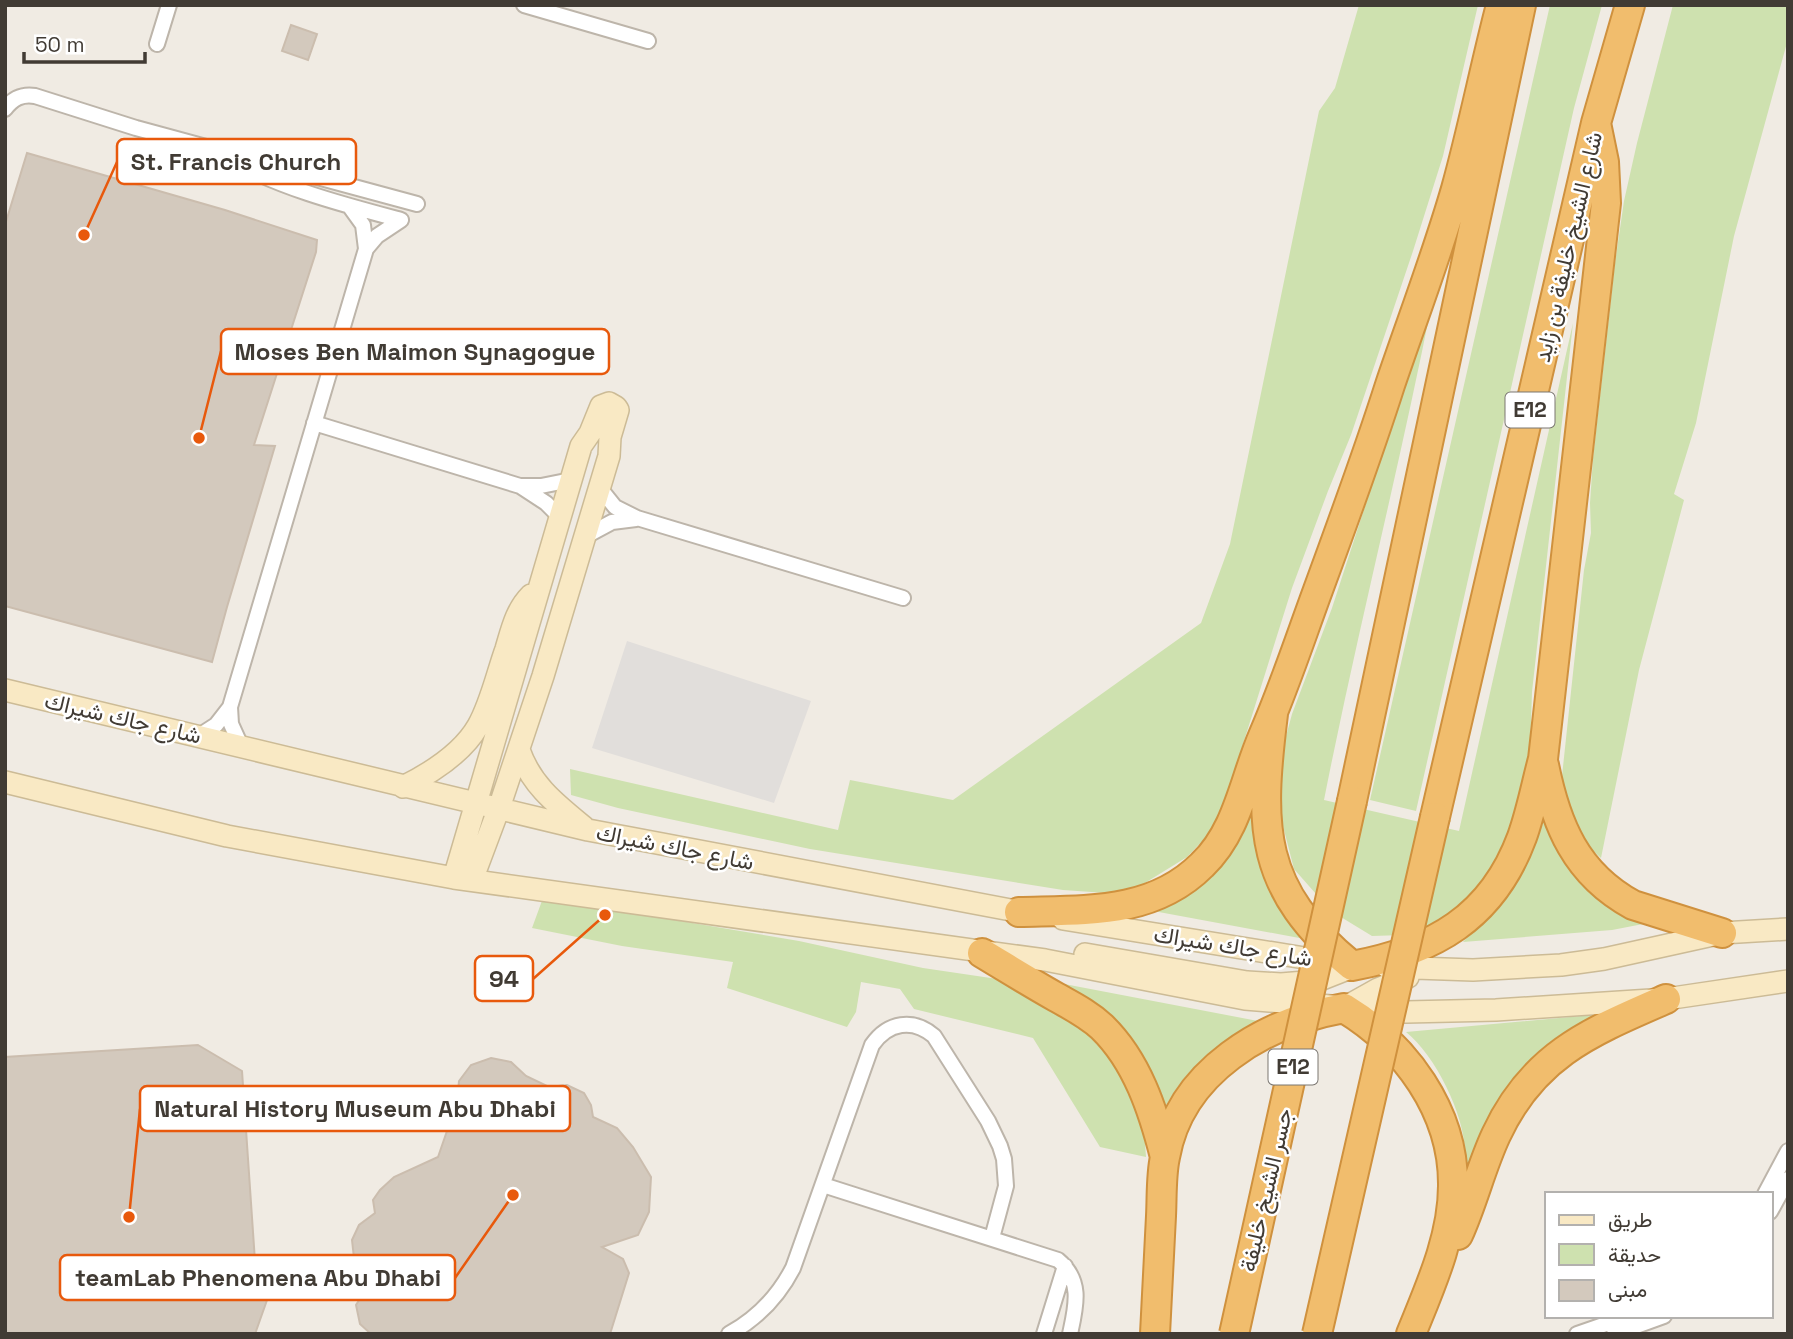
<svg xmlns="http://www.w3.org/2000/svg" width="1793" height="1339" font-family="'Space Grotesk',Vazirmatn,sans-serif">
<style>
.green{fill:#cee1af}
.parking{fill:#e1dedb}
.building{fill:#d3c9bd;stroke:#cbbdae;stroke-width:2}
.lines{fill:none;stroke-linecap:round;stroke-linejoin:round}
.street-casing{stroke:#bdb5aa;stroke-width:18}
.secondary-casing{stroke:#ccbb96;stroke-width:24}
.highway-casing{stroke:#cf913e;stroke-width:32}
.street{stroke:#fff;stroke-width:14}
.secondary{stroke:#f9e9c4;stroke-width:21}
.highway{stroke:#f1bd6d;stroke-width:28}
.highway-bridge-casing{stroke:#cf913e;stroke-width:32;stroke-linecap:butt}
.highway-bridge{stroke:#f1bd6d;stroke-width:28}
.labels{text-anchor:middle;stroke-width:5;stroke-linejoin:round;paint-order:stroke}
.shield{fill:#fff;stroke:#7a7671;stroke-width:2}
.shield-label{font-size:21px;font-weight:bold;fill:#413b34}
.street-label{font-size:23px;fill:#413b34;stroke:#fff}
.leader{fill:none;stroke:#e8590c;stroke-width:2.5}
.callout-dot{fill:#e8590c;stroke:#fff;stroke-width:2.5}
.callout{fill:#fff;stroke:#e8590c;stroke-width:2.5}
.callout-label{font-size:24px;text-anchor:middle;font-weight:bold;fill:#413b34}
</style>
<rect width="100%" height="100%" fill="#f0ebe3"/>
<path class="green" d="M1359,5H1478L1443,156L1413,251L1351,435L1328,491L1292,588L1222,811L1207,836L1187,857L1140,886L1106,893L1063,890L810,849L618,808L571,795L570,769L838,830L850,780L953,800L1201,623L1230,544L1319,111L1335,88Z
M1550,5H1602L1574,108L1416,811L1370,800Z
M1673,5H1788V39L1734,236L1696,423L1674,494L1684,500L1639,670L1601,858L1587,845L1574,823L1562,776L1584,570L1591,533L1590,503L1593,458L1615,263L1624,201L1637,143Z
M1433,297C1400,466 1357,632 1324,800L1459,831L1573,323L1532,692L1529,783L1501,863L1435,934L1372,936L1331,911L1294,869L1283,826L1279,787L1282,751L1292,714L1332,608Z
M1252,792L1310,940L1148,910L1182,883Z
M1548,805L1568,848L1664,920L1612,930L1463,942L1502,901L1535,843Z
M543,898L799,941L923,968L1011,981L1116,1051L1144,1129L1146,1157L1100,1147L1033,1038L914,1009L900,989L861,982L856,1012L847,1027L727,988L733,962L622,946L532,928Z
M1059,983L1258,1021C1212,1046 1182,1071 1159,1119L1096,1006L1081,994Z
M1603,1014C1509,1049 1491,1116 1458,1202C1460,1186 1465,1169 1465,1153C1465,1115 1435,1055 1406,1032Z"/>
<path class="parking" d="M627,641L811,701L774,803L592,748Z"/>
<path class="building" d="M291,25L317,34L308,60L282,51Z
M27,153L225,210L317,240L316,252L254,445L275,446L227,607L212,662L5,606V225Z
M198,1045L242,1071L256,1276L272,1286L255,1334H5V1057Z
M491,1058L511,1062L526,1076L549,1087L567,1085L584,1093L591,1105L593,1117L617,1128L633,1147L651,1177L649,1212L638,1235L602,1247L623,1259L629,1273L610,1334H371L360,1324L356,1305L365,1291V1274L354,1258L352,1240L359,1225L375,1213L373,1200L380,1190L394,1177L438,1157L457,1102L459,1081L471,1065Z"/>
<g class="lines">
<g class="street-casing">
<path id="street" d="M524,5L648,41
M157,44L169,5
M5,109C13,98 22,94 35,96L136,128L417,204
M225,157C279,188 341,204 401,220
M366,249L377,236L401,220
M314,423L520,486L546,503L560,517
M522,486H541L571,480
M599,487L615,507L637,518L903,598
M584,537L612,522L636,519
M230,707L231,724L241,746
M199,736L216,725L230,707L366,249L363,225L350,207
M823,1185L1058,1260C1083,1281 1076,1306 1070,1334
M1765,1194L1788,1151
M1770,1212L1788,1179
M729,1334C758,1318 778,1297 793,1268L872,1045C888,1022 913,1018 934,1036L988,1121L1000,1146L1004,1159L1006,1186L992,1238
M1044,1334L1065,1266
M1577,1334L1629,1316
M1614,1334L1664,1316"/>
</g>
<g class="secondary-casing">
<path id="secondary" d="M5,690L588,830L1032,914
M519,750C531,785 556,804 584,827
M5,782L227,836L454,878L1045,960L1245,999L1406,1012L1496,1010L1666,999L1788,981
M403,787C431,773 462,754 478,726C491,703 497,674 506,649C512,629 516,610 531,595
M454,878L581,446L590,433L601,406L609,403L616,407L618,410L610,437L609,456L543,676L499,808L472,880
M1063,919L1329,962
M1085,954L1247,982L1281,984L1317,981L1355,966
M1387,967L1473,970L1561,965L1604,959L1722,933L1788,929
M1344,1008L1378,989L1408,977"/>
</g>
<g class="highway-casing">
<path id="highway" d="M1273,714C1259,827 1258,889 1352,966C1433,951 1492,918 1522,837C1531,812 1536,785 1543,759L1606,203L1604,162L1596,123
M1544,765C1556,825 1576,874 1633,905L1722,933
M1352,801L1521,5
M1435,817L1596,123L1630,5
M1019,912C1084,910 1152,915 1202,865C1238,831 1244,780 1263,736C1284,688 1300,639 1318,590C1343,522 1368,454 1390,385C1412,320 1437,255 1456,189C1473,128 1485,66 1501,5
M982,953C1007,968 1031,983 1056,997C1072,1006 1088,1014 1102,1027C1137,1061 1153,1110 1165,1157
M1458,1235C1473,1202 1481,1167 1496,1135C1533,1055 1590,1032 1666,999
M1155,1334C1157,1294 1159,1255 1161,1216C1162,1196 1161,1175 1165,1157C1180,1071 1265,1022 1344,1008C1405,1045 1454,1111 1453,1186C1453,1237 1430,1287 1411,1334"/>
</g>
<use href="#street" class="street"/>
<use href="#secondary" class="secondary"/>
<use href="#highway" class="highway"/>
<g class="highway-bridge-casing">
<path id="highway-bridge" d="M1234,1334L1352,801
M1317,1334L1435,817"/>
</g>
<use href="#highway-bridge" class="highway-bridge"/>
</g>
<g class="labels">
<g class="shield">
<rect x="1505.5" y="392.5" width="49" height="35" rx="5"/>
<rect x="1268.5" y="1049.5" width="49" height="35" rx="5"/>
</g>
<g class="shield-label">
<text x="1530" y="417">E12</text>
<text x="1293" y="1074">E12</text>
</g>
<g class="street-label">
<text transform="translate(1568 247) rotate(-77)" y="8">شارع الشيخ خليفة بن زايد</text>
<text transform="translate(123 718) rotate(13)" y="8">شارع جاك شيراك</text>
<text transform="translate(675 847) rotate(11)" y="8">شارع جاك شيراك</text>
<text transform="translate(1233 946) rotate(9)" y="8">شارع جاك شيراك</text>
<text transform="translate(1266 1190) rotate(-77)" y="8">جسر الشيخ خليفة</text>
</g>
</g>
<path class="leader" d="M84 235L117 162M199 438L221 351M605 915L533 979M129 1217L140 1109M513 1195L455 1278"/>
<g class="callout-dot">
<circle cx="84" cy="235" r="7"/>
<circle cx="199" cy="438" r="7"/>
<circle cx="605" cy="915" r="7"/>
<circle cx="129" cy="1217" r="7"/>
<circle cx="513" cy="1195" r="7"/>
</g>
<g class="callout">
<rect x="117" y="139" width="239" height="45" rx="7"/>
<rect x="221" y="329" width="388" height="45" rx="7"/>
<rect x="475" y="956" width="58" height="45" rx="7"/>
<rect x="140" y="1086" width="430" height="45" rx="7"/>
<rect x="60" y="1255" width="395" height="45" rx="7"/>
</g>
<g class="callout-label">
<text x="236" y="170">St. Francis Church</text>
<text x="415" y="360">Moses Ben Maimon Synagogue</text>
<text x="504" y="987">94</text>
<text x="355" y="1117">Natural History Museum Abu Dhabi</text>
<text x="258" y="1286">teamLab Phenomena Abu Dhabi</text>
</g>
<rect width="1793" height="1339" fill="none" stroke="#413b34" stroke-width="14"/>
<rect x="1545" y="1192" width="228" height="126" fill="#ffffff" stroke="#b3b1ae" stroke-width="2"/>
<rect x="1559" y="1215" width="35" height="10" fill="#f9e9c4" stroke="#b3b1ae" stroke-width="2"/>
<text x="1608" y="1227" font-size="21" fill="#413b34">طريق</text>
<rect x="1559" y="1244" width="35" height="21" fill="#cee1af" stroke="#b3b1ae" stroke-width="2"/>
<text x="1608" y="1262" font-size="21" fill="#413b34">حديقة</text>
<rect x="1559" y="1280" width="35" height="21" fill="#d3c9bd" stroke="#b3b1ae" stroke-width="2"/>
<text x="1608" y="1297" font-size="21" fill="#413b34">مبنى</text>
<path d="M24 52v10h121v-10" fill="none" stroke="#413b34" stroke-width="3.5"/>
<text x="35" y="52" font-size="21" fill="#413b34" stroke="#ffffff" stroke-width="5" paint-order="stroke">50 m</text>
</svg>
